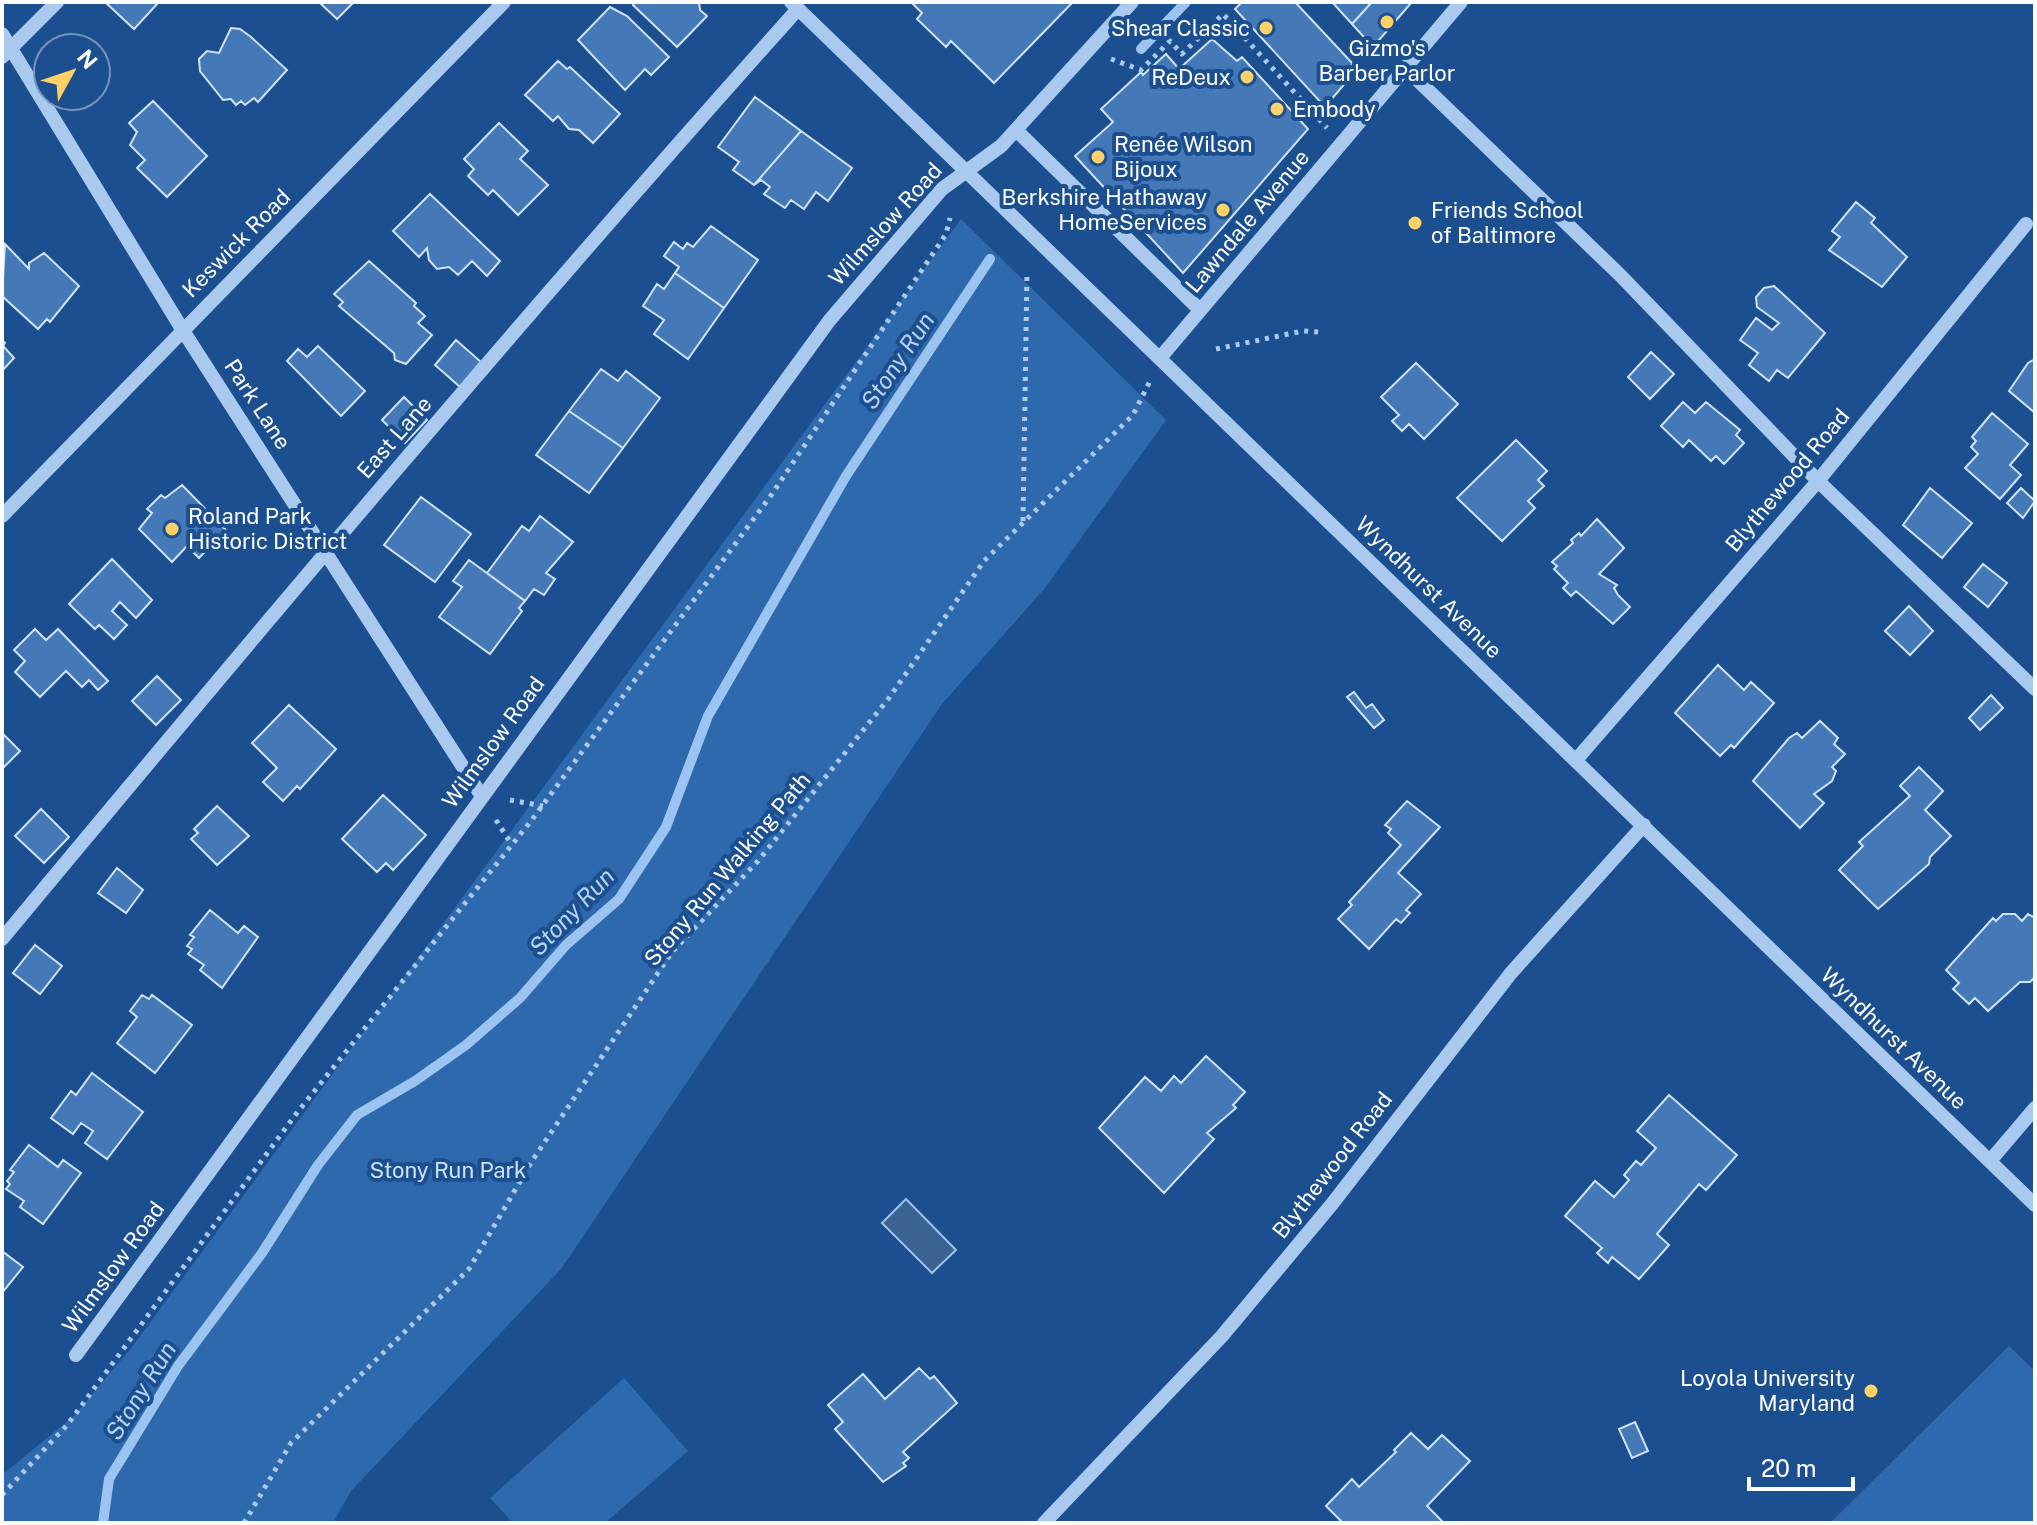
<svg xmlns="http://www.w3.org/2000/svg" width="2037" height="1525" font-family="'Public Sans',sans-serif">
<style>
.green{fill:#2e69ad}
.water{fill:#3c6290;stroke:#9cc4f0;stroke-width:2}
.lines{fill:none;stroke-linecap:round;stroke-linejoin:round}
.stream{stroke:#9cc4f0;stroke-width:10}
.building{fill:#4478b7;stroke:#cfe3fa;stroke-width:2}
.path{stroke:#a9c9ee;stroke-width:5;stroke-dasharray:4 6;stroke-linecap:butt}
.minor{stroke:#a9c9ee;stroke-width:14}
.poi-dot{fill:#ffd166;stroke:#1b4f8f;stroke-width:3}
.labels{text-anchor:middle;stroke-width:8;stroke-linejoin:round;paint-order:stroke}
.poi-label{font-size:22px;fill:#fff;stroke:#1b4f8f;text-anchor:end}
.street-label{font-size:22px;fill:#fff;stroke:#1b4f8f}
.park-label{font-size:22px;fill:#cfe3fa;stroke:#1b4f8f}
.water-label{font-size:24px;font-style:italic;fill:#b5d3f5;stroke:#1b4f8f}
</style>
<rect width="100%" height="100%" fill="#1b4f8f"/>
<path class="green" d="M961,219L1166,420L1045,588L942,704L561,1269L351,1491L333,1523H2V1475L75,1415L132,1347Z
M2009,1346L2035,1371V1523H1830Z
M624,1378L688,1451L605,1523H513L490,1498Z"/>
<path class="water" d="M906,1199L956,1250L932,1273L882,1223Z"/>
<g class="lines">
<path class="stream" d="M1141,49L1186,2
M103,1523L109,1479L178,1366L262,1253L318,1165L357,1115L415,1081L466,1045L520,998L566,945L619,899L666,827L708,716L846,476L990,259"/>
</g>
<path class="building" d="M105,2H159L134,29Z
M319,2H354L337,19Z
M635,2H699L700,10L707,16L677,47L633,5Z
M911,2H1073L994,83L951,41L946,47L917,19L922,13Z
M1242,2H1295L1353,64L1341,75L1347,81L1325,107L1235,9Z
M1332,2H1372L1352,24Z
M1372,2H1412L1373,47L1352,24Z
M610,7L627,16L669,57L651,75L645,69L625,90L578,40Z
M231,28L240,29L251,37L287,70L258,102L254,98L245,105L241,101L236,105L231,99L223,100L200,71L199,59L207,51L219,53Z
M1212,39L1237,61L1242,57L1308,129L1183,273L1075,156L1113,122L1101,109L1141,72L1143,75L1166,54L1179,69Z
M558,61L567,69L570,67L620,114L593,143L579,130L569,129L558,116L553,121L525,95Z
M755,97L801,131L754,185L733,170L739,162L718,147Z
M153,101L207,156L167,197L137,168L145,160L130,145L137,132L129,123Z
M499,123L528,151L520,159L548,185L518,215L493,190L488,195L468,176L474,169L464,159Z
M801,131L852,168L828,201L816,192L804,209L791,200L785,208L764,194L770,187L761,180L754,185Z
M430,194L500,261L487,276L472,261L458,275L449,267L437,269L429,260L427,248L419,257L393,231Z
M1856,202L1875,218L1871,223L1907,257L1882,287L1829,250L1840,237L1832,231Z
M711,226L758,260L724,308L675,273L679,267L664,256L674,242L683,249L687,243L693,247Z
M5,244L29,269V263L44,253L79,286L50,322L47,319L38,329L2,296Z
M369,261L416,303L414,306L425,316L418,323L432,335L406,364L395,360L394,353L339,306L343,302L334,294Z
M675,273L724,308L688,359L654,334L664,320L643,306L657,284L664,289Z
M1774,286L1825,333L1788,378L1777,370L1769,381L1749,365L1758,353L1740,340L1756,318L1772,330L1779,323L1757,307L1756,297L1764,288Z
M2,340L5,343L3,346L14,358L2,371Z
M456,340L481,362L460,387L435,365Z
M318,346L365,391L341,416L287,361L298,349L307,357Z
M1651,352L1674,374L1650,399L1628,377Z
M2035,359V413L2009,391L2028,363Z
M1416,363L1458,404L1424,439L1409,424L1402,431L1392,421L1399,415L1381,397Z
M601,369L618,381L626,371L660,398L623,448L569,411Z
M404,397L427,420L405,443L382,420Z
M1683,402L1695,413L1706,402L1740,430L1736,435L1744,443L1724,464L1716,456L1711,461L1689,440L1683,447L1661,426Z
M569,411L623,448L589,493L536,455Z
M1992,413L2028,444L2010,465L2021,475L2000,499L1965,468L1978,454L1971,447L1976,441L1972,437Z
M1516,440L1547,471L1538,480L1544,486L1528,501L1535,508L1502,541L1457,498Z
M182,485L226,530L199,558L187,546L172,562L139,529L152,513L147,509L161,495L165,498Z
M1930,488L1972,523L1942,558L1903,525Z
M2021,488L2035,501L2023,518L2007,503Z
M421,497L471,534L435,582L384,545Z
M540,516L573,542L546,573L555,579L544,595L534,589L525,601L487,573L522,526L529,531Z
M1597,519L1624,548L1599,574L1617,585L1614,588L1618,595L1630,607L1613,624L1576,591L1571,596L1563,588L1568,583L1554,569L1557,566L1552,562L1573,543L1571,540L1579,533L1581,536Z
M112,559L152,600L136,618L120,602L112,611L127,625L114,639L99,625L95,629L69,604Z
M469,560L525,601L519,608L522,611L490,654L439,617L462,587L453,581Z
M1983,564L2007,583L1988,607L1964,587Z
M1909,606L1933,631L1910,655L1885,631Z
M35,629L46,640L58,629L108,681L98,690L89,680L82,687L66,671L40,697L15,672L25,661L14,650Z
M1718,665L1744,690L1751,682L1774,703L1734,748L1731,745L1720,756L1675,713Z
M157,676L181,700L156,725L132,701Z
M1354,692L1366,708L1372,704L1384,720L1374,728L1347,697Z
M1991,695L2003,708L1980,730L1969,718Z
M289,705L336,749L300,789L297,786L283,801L263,782L277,768L252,743Z
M1820,721L1838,738L1834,744L1845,754L1832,767L1836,771L1832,781L1814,794L1824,803L1800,828L1753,781L1789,738L1797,733L1802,738Z
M2,733L20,751L2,769Z
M1919,767L1943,791L1925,810L1951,836L1930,857L1929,864L1878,909L1839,870L1863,846L1859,842L1910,796L1900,786Z
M383,795L426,835L393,870L386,863L377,872L342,839Z
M1407,801L1440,827L1398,873L1421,894L1406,910L1410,913L1401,923L1396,919L1369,949L1338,919L1352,905L1349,902L1401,845L1388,833L1391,829L1385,825Z
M217,806L249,836L217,865L191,839L198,833L194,829Z
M41,809L69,837L44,863L15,836Z
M117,868L143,890L126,913L98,893Z
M210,910L238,933L244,926L258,937L222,988L200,970L204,965L188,954L192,949L187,946L194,937L190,935Z
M2003,914H2015L2022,921L2028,914L2035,918V977L2030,982H2020L1988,1011L1975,998L1969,1004L1953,989L1959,983L1946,970L1993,918L1996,921Z
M35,945L62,966L40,994L13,973Z
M142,995L149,999L152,995L192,1025L155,1073L117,1043L137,1017L130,1011Z
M1206,1056L1245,1092L1233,1105L1236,1108L1207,1133L1214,1139L1164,1193L1099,1128L1145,1077L1161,1091L1174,1076L1181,1083Z
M92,1073L143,1112L107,1159L85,1143L93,1131L81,1123L73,1134L51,1118L71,1091L76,1095Z
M1669,1095L1737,1155L1706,1190L1699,1184L1657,1234L1669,1245L1639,1279L1612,1257L1608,1263L1597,1253L1602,1248L1565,1216L1595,1181L1614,1197L1629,1180L1624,1175L1636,1161L1641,1165L1656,1148L1637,1131Z
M29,1145L58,1167L63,1160L81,1173L43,1224L20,1207L24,1201L6,1189L10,1184L7,1181L14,1172L10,1170Z
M2,1251L23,1267L2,1293Z
M919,1368L930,1379L934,1376L957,1403L903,1452L909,1458L903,1463L906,1466L883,1482L835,1429L843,1422L828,1405L863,1374L885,1399Z
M1635,1422L1648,1451L1632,1458L1619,1429Z
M1411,1433L1428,1449L1442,1435L1470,1461L1427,1506L1444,1523H1343L1326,1506L1352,1479L1359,1487L1396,1452L1394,1450Z"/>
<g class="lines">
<path class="path" d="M1111,59L1141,70L1170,41L1182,54L1223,14L1327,128
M1216,349L1303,331L1319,332
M1023,521L1027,271
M510,800L543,806
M496,820L512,845
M2,1495L68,1424L296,1114L531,821L772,494L946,234L950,218
M244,1523L291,1443L469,1269L532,1161L672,952L758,861L889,698L984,561L1133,415L1150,381"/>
<path class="minor" d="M791,2L2035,1205
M2,34L182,329L481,795
M2,57L57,2
M1405,68L1621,276L1818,481L2035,689
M1016,130L1200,310
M1160,358L1461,2
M2,516L504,2
M1576,760L1818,481L2026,224
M2,939C263,625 526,313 798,9
M1990,1161L2035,1108
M76,1355L829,321L942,189L1001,146L1132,2
M1044,1523L1222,1336L1332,1204L1511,973L1644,825"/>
</g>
<g class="poi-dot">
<circle cx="1387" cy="22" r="8"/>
<circle cx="1266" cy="28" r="8"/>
<circle cx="1247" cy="77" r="8"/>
<circle cx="1277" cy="109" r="8"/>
<circle cx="1098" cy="157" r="8"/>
<circle cx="1223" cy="210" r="8"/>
<circle cx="1415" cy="223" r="8"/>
<circle cx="172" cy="529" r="8"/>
<circle cx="1871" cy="1391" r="8"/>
</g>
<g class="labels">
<g class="poi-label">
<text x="1250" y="36">Shear Classic</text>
<text x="1387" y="56" text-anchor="middle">Gizmo's<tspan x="1387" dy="25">Barber Parlor</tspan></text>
<text x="1231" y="85">ReDeux</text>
<text x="1293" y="117" text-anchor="start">Embody</text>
<text x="1114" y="152" text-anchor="start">Renée Wilson<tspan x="1114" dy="25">Bijoux</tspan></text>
<text x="1207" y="205">Berkshire Hathaway<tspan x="1207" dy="25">HomeServices</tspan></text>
<text x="1431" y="218" text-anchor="start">Friends School<tspan x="1431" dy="25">of Baltimore</tspan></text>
<text x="188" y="524" text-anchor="start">Roland Park<tspan x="188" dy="25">Historic District</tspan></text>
<text x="1855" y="1386">Loyola University<tspan x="1855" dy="25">Maryland</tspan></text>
</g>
<g class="street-label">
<text transform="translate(1247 221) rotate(-50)" y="8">Lawndale Avenue</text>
<text transform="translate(885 224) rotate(-48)" y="8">Wilmslow Road</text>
<text transform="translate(236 243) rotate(-45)" y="8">Keswick Road</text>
<text transform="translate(258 404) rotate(57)" y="8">Park Lane</text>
<text transform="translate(394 437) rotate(-49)" y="8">East Lane</text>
<text transform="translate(1787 480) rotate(-50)" y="8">Blythewood Road</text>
<text transform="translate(1429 587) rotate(44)" y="8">Wyndhurst Avenue</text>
<text transform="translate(493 742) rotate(-54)" y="8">Wilmslow Road</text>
<text transform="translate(727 869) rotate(-50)" y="8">Stony Run Walking Path</text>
<text transform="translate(1894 1038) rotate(44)" y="8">Wyndhurst Avenue</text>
<text transform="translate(1332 1165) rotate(-52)" y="8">Blythewood Road</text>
<text transform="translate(113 1267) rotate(-54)" y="8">Wilmslow Road</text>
</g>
<g class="park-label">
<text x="448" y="1178">Stony Run Park</text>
</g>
<g class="water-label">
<text transform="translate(898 361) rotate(-56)" y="8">Stony Run</text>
<text transform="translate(572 912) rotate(-46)" y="8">Stony Run</text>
<text transform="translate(141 1391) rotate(-58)" y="8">Stony Run</text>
</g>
</g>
<rect width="2037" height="1525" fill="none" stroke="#ffffff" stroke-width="8"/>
<g transform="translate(72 72) rotate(50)"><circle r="38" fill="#1b4f8f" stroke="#7695bc" stroke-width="2"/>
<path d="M0-6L14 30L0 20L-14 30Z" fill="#ffd166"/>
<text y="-12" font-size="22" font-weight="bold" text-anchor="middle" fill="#ffffff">N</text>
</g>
<path d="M1749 1477v12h104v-12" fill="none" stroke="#ffffff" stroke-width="4"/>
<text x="1761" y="1477" font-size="24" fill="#ffffff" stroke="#1b4f8f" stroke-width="6" paint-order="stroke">20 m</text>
</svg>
